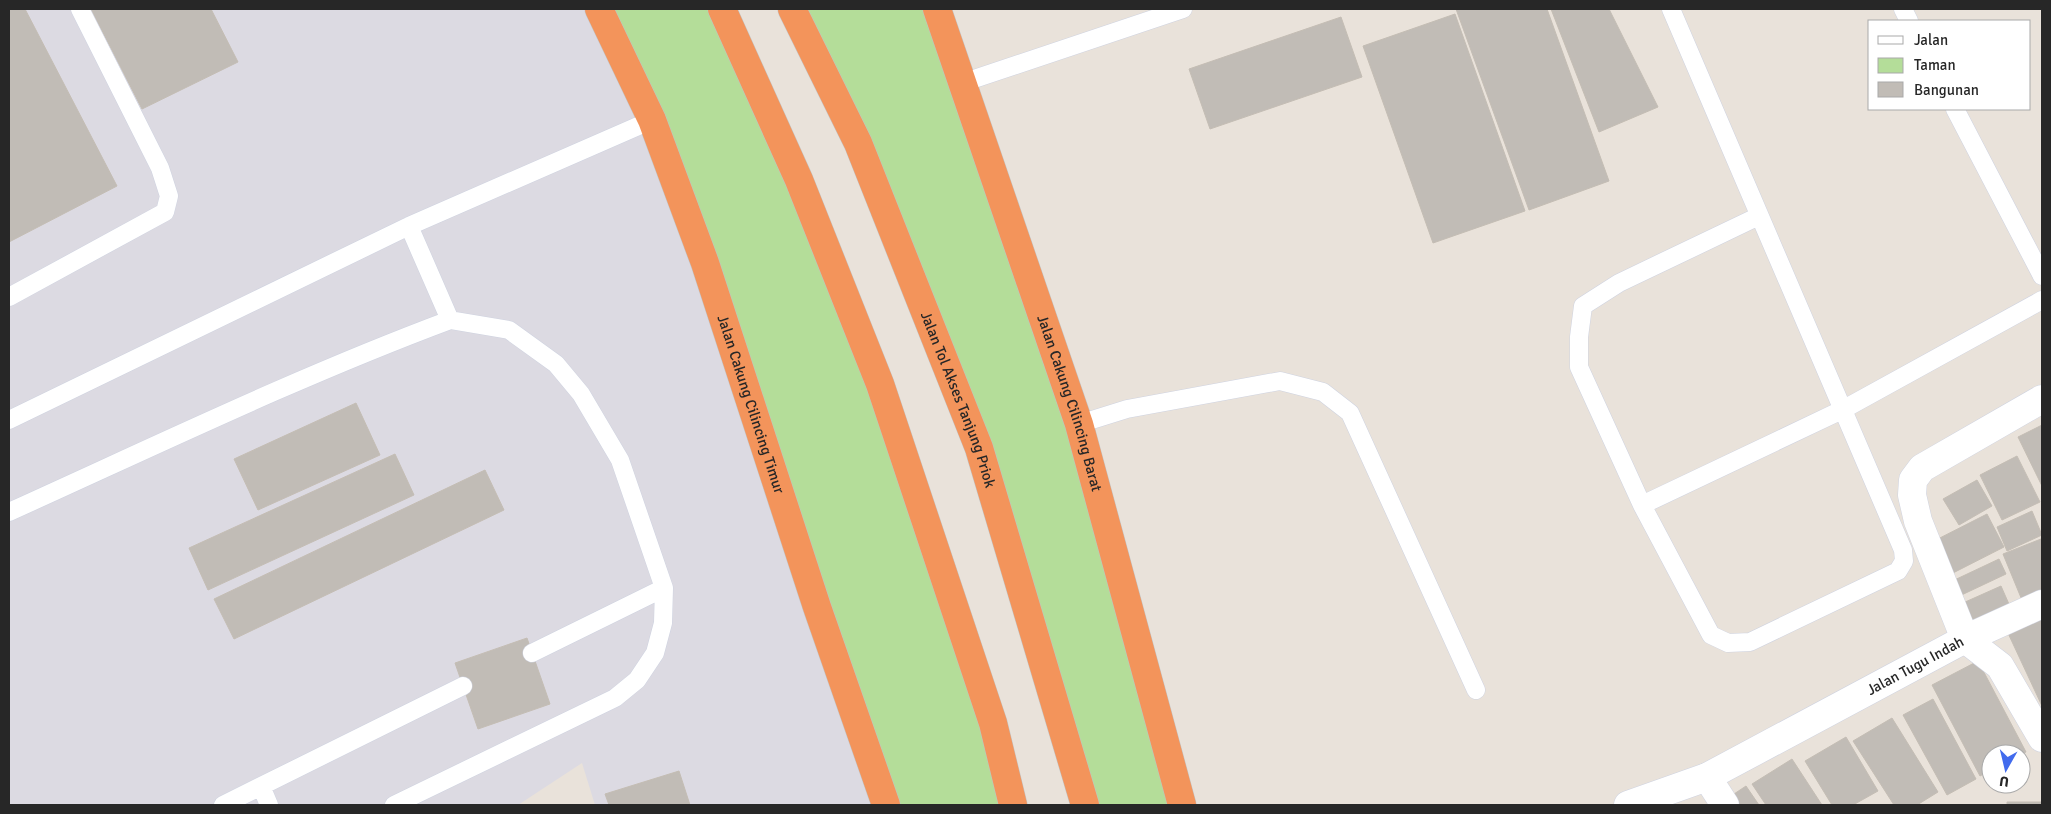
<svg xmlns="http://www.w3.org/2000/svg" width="2051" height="814" font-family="Signika,sans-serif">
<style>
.industrial{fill:#dcdae2}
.green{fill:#b4dd99}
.building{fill:#c1bcb6;stroke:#c4bdb4}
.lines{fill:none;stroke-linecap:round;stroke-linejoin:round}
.lane-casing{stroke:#cfd3e0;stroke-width:19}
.street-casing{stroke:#cfd3e0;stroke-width:29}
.highway-casing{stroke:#c3c3c3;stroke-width:29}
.lane{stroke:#fff;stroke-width:18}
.street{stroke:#fff;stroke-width:28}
.highway{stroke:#f3945b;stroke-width:28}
.labels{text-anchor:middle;stroke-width:4.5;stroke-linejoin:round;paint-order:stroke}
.street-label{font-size:15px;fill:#272727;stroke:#fff}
</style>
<rect width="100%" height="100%" fill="#e9e2da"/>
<path class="industrial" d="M9,9H599L887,805H595L582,763L518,805H9Z"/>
<path class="green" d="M599,9H721L828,252L1013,805H886Z
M792,9H937L1182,805H1084L979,448Z"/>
<path class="building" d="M9,9H25L117,186L9,242Z
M91,9H211L238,62L142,109Z
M1456,9H1547L1609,181L1529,210Z
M1551,9H1609L1658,107L1599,132Z
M1455,14L1525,211L1433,243L1363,46Z
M1341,17L1362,77L1210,129L1189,69Z
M356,403L380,455L258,510L234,459Z
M2042,425V486L2018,437Z
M395,454L414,495L208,590L189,548Z
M2017,456L2040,502L2002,520L1980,475Z
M485,470L504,510L234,639L214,599Z
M1977,480L1992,506L1959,525L1943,499Z
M2032,511L2042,535L2007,551L1997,527Z
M1987,514L2004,547L1947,576L1930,543Z
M2041,539L2042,597L2024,605L2003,554Z
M1999,559L2006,574L1953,599L1946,584Z
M2001,586L2012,611L1965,632L1954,607Z
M2042,614V706L2007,631Z
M527,638L550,704L478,729L455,663Z
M1978,661L2026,752L2021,754H1991V770L1980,776L1932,685Z
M1933,699L1976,779L1947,795L1903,715Z
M1892,718L1938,792L1917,805H1894L1853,741Z
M1846,737L1878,791L1853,805H1832L1805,761Z
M1792,759L1822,805H1766L1752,784Z
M679,771L690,805H609L605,794Z
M1746,786L1759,805H1728L1725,800Z
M2007,802H2042V805H2007Z"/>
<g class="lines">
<g class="lane-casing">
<path id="lane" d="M1903,9L1909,21
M962,83L1183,9
M1955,109L2042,276
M1759,216L1619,283L1583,306L1579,337V367L1642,505L1844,409L2042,300
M9,297L165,212L169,196L160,168L80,9
M9,420L409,226L652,120
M1079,424L1127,409L1280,381L1323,392L1350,413L1476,690
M1642,505L1711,635L1728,643L1750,642L1898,571L1904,561L1903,550L1671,9
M9,512C155,446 300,376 450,320L409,226
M532,653L664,588
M261,786L269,805
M223,805L463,686
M394,805L615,698L637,680L655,653L663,623L664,588L620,460L581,394L556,364L509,330L450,320"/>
</g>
<g class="street-casing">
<g id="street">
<path d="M1965,639L1918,521L1912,495L1913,480L1922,468L2042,399"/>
<path d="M1965,639L2000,666L2042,738"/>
<path d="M1707,777L1725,805"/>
<path id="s1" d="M1628,805L1707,777L1965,639L2042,604"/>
</g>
</g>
<g class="highway-casing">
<g id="highway">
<path id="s2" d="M599,9L652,120L705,263L817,607L886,805"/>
<path d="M722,9L799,180L880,384L993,723L1013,805"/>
<path id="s3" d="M792,9L858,143L979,448L1085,805"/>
<path id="s4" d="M937,9L1079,424L1182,805"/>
</g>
</g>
<use href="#lane" class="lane"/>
<use href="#street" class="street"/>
<use href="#highway" class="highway"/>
</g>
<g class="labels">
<g class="street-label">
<text dy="5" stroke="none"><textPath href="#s3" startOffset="425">Jalan Tol Akses Tanjung Priok</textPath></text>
<text dy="5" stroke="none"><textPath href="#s2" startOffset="424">Jalan Cakung Cilincing Timur</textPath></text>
<text dy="5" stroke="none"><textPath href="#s4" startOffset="416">Jalan Cakung Cilincing Barat</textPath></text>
<text dy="5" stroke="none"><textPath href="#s1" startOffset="320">Jalan Tugu Indah</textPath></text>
</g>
</g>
<rect width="2051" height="814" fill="none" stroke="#272727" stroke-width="20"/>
<rect x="1868" y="20" width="162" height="90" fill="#ffffff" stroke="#a9a9a9"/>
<rect x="1878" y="36" width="25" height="8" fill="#ffffff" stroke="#a9a9a9"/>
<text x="1914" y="45" font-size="15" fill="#272727">Jalan</text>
<rect x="1878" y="58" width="25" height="15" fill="#b4dd99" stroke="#a9a9a9"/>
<text x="1914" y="70" font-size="15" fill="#272727">Taman</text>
<rect x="1878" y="82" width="25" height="15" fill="#c1bcb6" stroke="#a9a9a9"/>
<text x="1914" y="95" font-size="15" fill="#272727">Bangunan</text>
<g transform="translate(2006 769) rotate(188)"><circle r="24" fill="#ffffff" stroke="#a9a9a9"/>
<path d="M0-4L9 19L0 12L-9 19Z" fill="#426bed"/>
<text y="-8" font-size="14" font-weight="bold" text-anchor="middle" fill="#272727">U</text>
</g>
</svg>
